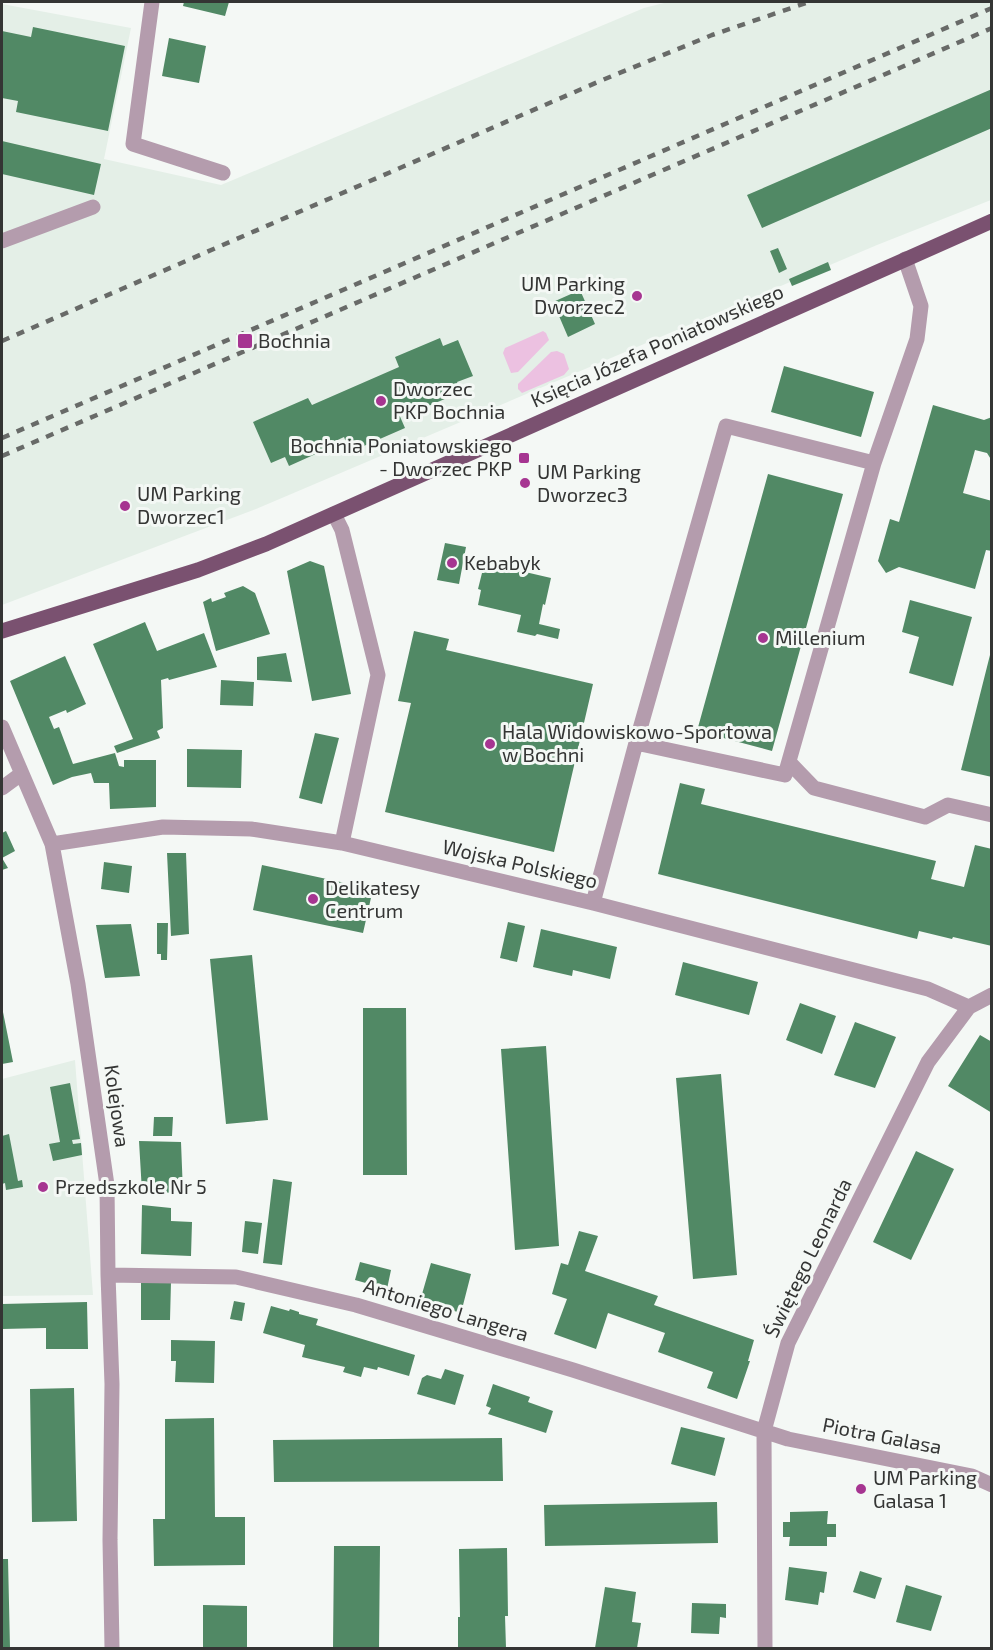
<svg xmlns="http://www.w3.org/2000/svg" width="993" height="1650" font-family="'Exo 2',sans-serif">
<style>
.built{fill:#e4efe7}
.green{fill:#ecc1e1}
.building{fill:#518965}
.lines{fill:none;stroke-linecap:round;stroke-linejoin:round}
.minor{stroke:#b49cad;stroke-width:15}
.major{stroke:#7a5170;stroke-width:15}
.rail{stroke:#686a68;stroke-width:4.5;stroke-dasharray:8 8;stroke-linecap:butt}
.poi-dot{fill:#a63591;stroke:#f4f8f5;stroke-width:2}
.labels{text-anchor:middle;stroke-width:6;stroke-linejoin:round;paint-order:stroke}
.poi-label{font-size:20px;fill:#343534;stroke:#f4f8f5;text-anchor:start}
.street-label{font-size:20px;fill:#343534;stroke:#f4f8f5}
</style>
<rect width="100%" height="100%" fill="#f4f8f5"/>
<path class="built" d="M668,2H991V200L877,245L256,509L2,605V4L131,28L104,159L221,185L644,8Z
M75,1060L93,1295L2,1296V1079Z"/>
<path class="green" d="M543,331L546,333L549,340L518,372L511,373L503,353L505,348Z
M557,351L564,354L569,369L564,375L522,393L518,389V384L551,352Z"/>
<path class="building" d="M184,2H229L225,16L183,6Z
M33,27L125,46L108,131L16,112L18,101L2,98V31L31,37Z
M169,38L206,46L199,83L162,76Z
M992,89V128L762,228L747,195Z
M2,141L101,164L94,195L2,174Z
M778,248L787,269L779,273L770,251Z
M828,262L831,270L792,286L789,279Z
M580,290L595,324L568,337L553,302Z
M440,338L443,346L458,340L473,376L457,382L461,392L419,410L417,404L398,412L405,428L350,452L344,437L327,445L329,448L289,466L285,457L271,463L253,422L308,398L312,405L399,367L395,357Z
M784,366L874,392L861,437L771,412Z
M933,405L984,420L992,417V461L987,453L975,450L963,493L992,501V551L986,550L975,589L899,567L886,573L878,561L890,519L899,522Z
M768,474L843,494L772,751L697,731Z
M445,543L466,547L459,584L437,580Z
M310,561L324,566L351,694L312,701L287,571Z
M491,564L551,578L545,605L543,604L539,624L560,629L558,639L537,634L535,636L517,632L521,615L478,605L481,590L478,589L483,569Z
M243,586L255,593L270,634L216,651L203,602L211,598L212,602L226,597L224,593Z
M910,600L972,617L953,686L909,673L919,637L902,632Z
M145,622L157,651L204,633L217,667L169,680L168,678L161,680L163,728L157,731L160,738L117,753L114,746L133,739L93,644Z
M414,631L449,639L446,650L593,684L554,852L385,812L411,703L398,701Z
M991,651H992V777L961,770Z
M286,653L292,682L257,680V657Z
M65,656L86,704L67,713L66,710L49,717L54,729L59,727L73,764L115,753L119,766L124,767V760H156V807L110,809L109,783H94L91,773L72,777L53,785L10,681Z
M221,680L254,682L253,706L220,705Z
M315,733L339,738L322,804L299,798Z
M187,749L242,750L241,788L187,787Z
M680,783L705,789L701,804L936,861L931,879L964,887L975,845L992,849V946L953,937L952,939L919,931L917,939L658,874Z
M6,831L15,851L2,858L8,868L2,870V833Z
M167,853H186L189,934L171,936Z
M104,862L132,866L129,893L101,889Z
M262,865L373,889L363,933L253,910Z
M508,922L525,926L517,962L500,958Z
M157,923H168L167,960H161V954H157Z
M131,924L140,976L105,978L96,925Z
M541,929L617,947L610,979L573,970L572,976L533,967Z
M252,955L268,1120L226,1124L210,959Z
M683,962L758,982L749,1015L675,995Z
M800,1003L836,1016L822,1054L786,1040Z
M2,1007L13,1062L2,1064Z
M363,1008H406L407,1175H363Z
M855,1022L896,1037L875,1088L834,1075Z
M980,1035L992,1042V1113L948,1086Z
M546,1046L559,1246L515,1250L501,1049Z
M721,1074L737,1275L693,1279L676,1078Z
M70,1083L80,1139L72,1140L73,1144L81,1143L82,1155L53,1161L49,1144L60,1142L50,1087Z
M154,1117H173L172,1136H153Z
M9,1134L18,1181L22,1180L23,1187L6,1190L5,1183L2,1184V1136Z
M139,1141L181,1142L183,1193L142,1192Z
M916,1151L954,1169L911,1260L873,1242Z
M273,1179L292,1182L282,1265L263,1263Z
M142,1205L171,1208V1221L192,1222L191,1256L141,1254Z
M245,1221L262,1223L258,1254L242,1252Z
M579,1231L598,1236L585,1271L658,1296L654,1305L754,1340L748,1361H750L737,1399L707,1388L713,1372L658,1352L665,1333L608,1313L596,1349L554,1334L567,1299L552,1294L561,1263L568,1265Z
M360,1262L391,1270L387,1289L355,1280Z
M431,1263L471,1274L461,1313L420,1301Z
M141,1282H171L170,1320H141Z
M234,1301L245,1303L242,1321L230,1319Z
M87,1302L88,1349H46V1328L2,1329V1304Z
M271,1306L289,1311L290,1309L299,1312V1314L318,1319L316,1325L415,1355L409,1376L378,1367L377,1370L364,1367L361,1377L343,1372L345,1367L302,1357L305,1345L263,1333Z
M171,1340L215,1341L214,1383L175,1382L176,1361H171Z
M445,1369L464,1375L455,1405L417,1394L422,1378L427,1375L441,1379Z
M493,1384L530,1397L528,1402L553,1411L546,1433L488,1414L491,1408L486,1406Z
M74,1388L77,1521L32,1522L30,1389Z
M214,1418L215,1517H245V1565L154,1566L153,1519H165V1419Z
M681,1427L725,1438L715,1476L671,1464Z
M502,1438L503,1481L274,1482L273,1440Z
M717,1502L718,1543L545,1546L544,1505Z
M828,1511L827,1524H836V1537H827V1546H789L790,1537H783V1522H790V1512Z
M334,1546H380L379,1648H333Z
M507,1548L508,1616H505L506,1648H458V1617H460L459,1549Z
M2,1559H8L10,1648H2Z
M789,1567L827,1572L824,1593L820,1592L818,1605L785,1600Z
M860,1571L882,1578L875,1599L853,1592Z
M906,1585L942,1596L931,1631L896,1622Z
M605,1587L636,1592L632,1622L641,1623L637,1648H595Z
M692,1603L726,1604V1618L720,1617L719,1634L691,1633Z
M203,1605L247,1606V1648H203Z"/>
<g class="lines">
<path class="minor" d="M152,2L133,144L223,173
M2,241L93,207
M334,514L342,530L378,675L342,843
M2,727L52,844L78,984L107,1185L108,1275L112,1384L110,1540L112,1648
M636,743L785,775L874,463L917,339L921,306L905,259
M789,762L814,788L925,817L948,805L992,815
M2,788L21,774
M52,844L163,827L251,829L342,843L593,903L928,989L969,1007
M593,903L636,743L726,426L874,463
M108,1275L236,1277L356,1305L573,1370L788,1439L972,1476L992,1485
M765,1648L764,1431L788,1343L928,1062L969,1007L992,995"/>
<path class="major" d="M2,631L198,570L266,544L992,221"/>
<path class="rail" d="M2,341L600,81L712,35L809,2
M2,438L992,8
M2,456L992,28"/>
</g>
<g class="poi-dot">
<circle cx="637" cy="296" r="6"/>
<rect x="237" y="333" width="16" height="16" rx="3"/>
<circle cx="381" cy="401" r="6"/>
<rect x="518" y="452" width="12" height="12" rx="3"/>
<circle cx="525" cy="483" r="6"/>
<circle cx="125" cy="506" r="6"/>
<circle cx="452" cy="563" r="6"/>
<circle cx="763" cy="638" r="6"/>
<circle cx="490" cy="744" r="6"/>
<circle cx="313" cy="899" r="6"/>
<circle cx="43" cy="1187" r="6"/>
<circle cx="861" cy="1489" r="6"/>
</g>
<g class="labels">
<g class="poi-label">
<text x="625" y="291" text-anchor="end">UM Parking<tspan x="625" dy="23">Dworzec2</tspan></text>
<text x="258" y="348">Bochnia</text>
<text x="393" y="396">Dworzec<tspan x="393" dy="23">PKP Bochnia</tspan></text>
<text x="512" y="453" text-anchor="end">Bochnia Poniatowskiego<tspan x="512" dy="23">- Dworzec PKP</tspan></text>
<text x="537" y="479">UM Parking<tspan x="537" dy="23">Dworzec3</tspan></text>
<text x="137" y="501">UM Parking<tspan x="137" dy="23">Dworzec1</tspan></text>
<text x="464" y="570">Kebabyk</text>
<text x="775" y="645">Millenium</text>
<text x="502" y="739">Hala Widowiskowo-Sportowa<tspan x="502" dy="23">w Bochni</tspan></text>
<text x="325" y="895">Delikatesy<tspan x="325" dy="23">Centrum</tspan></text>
<text x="55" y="1194">Przedszkole Nr 5</text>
<text x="873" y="1485">UM Parking<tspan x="873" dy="23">Galasa 1</tspan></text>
</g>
<g class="street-label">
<text transform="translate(657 346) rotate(-24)" y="7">Księcia Józefa Poniatowskiego</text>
<text transform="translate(520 864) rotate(13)" y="7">Wojska Polskiego</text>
<text transform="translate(117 1106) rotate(82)" y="7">Kolejowa</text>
<text transform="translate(808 1258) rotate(-64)" y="7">Świętego Leonarda</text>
<text transform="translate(446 1310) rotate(17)" y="7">Antoniego Langera</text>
<text transform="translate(882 1436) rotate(11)" y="7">Piotra Galasa</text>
</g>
</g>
<rect width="993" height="1650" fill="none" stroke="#343534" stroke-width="6"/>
</svg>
